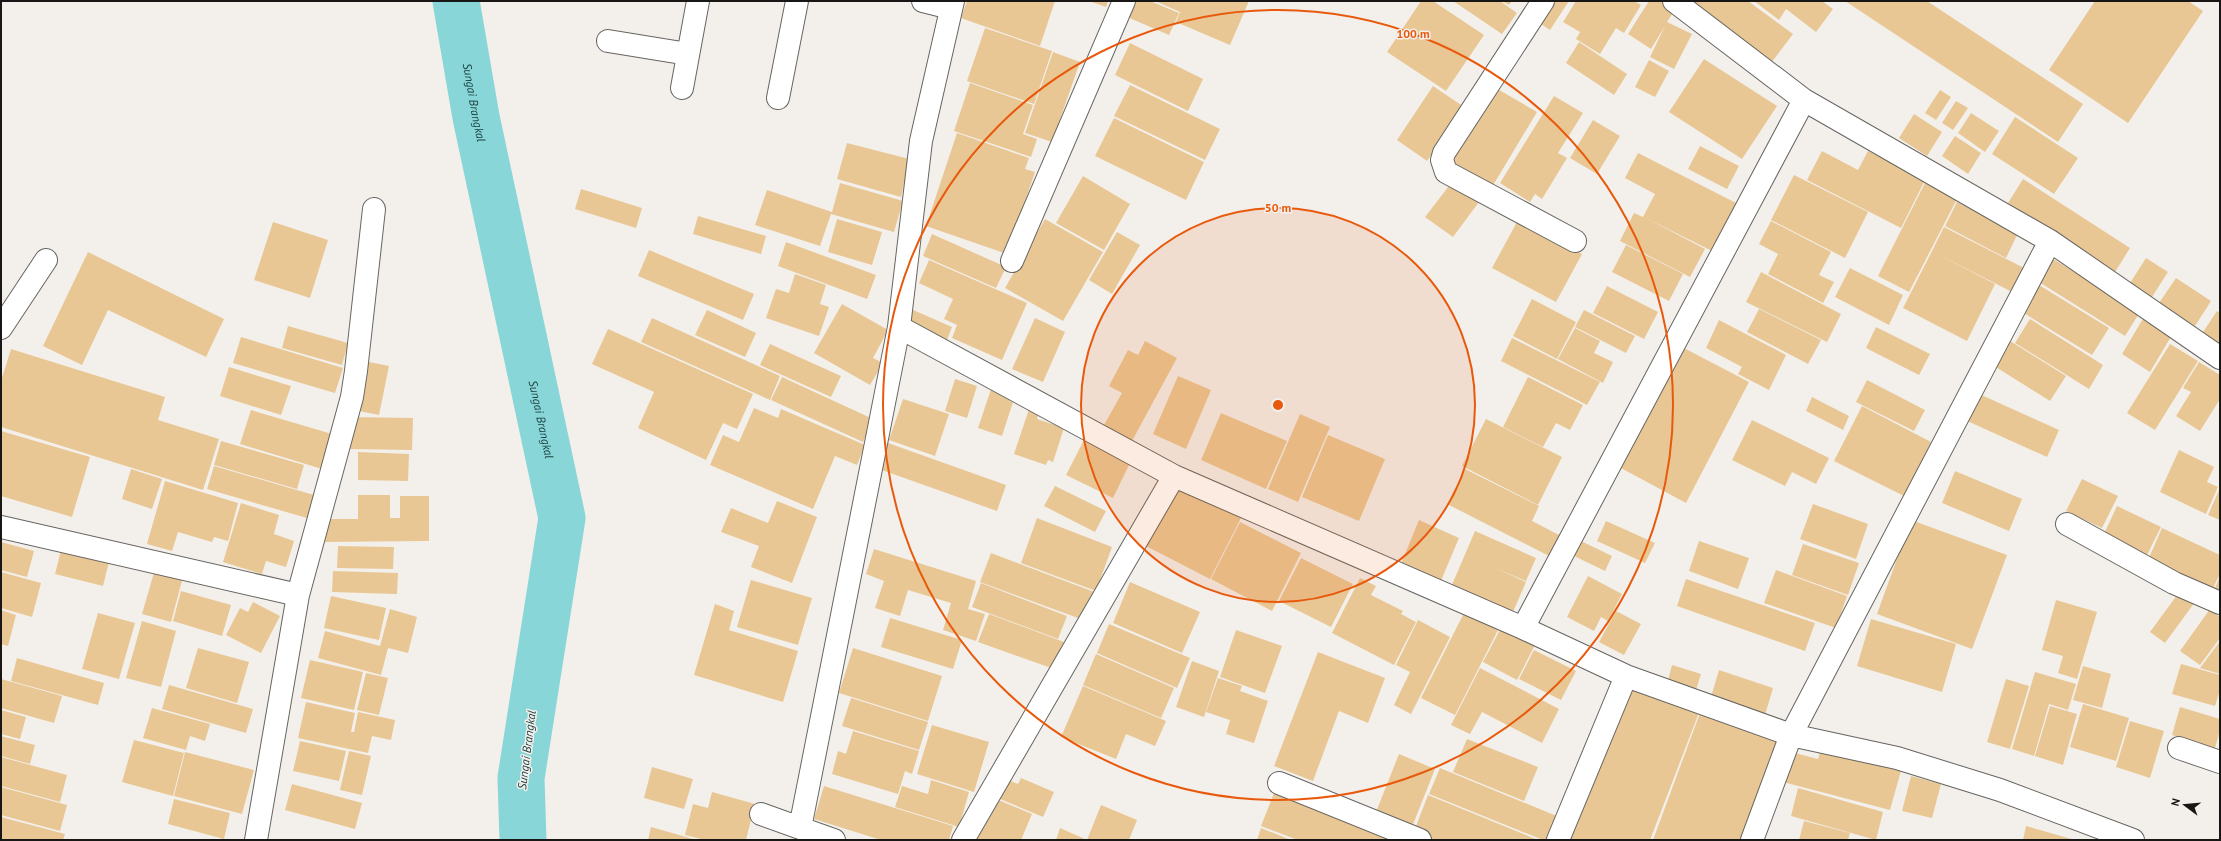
<svg xmlns="http://www.w3.org/2000/svg" width="2221" height="841" font-family="'PT Sans',sans-serif">
<style>
.lines{fill:none;stroke-linecap:round;stroke-linejoin:round}
.river{stroke:#88d6d7;stroke-width:47}
.building{fill:#e9c794}
.minor-casing{stroke:#676561;stroke-width:24}
.minor{stroke:#fff;stroke-width:22}
.ring{fill:none;stroke:#e8590c;stroke-width:2}
.labels{text-anchor:middle;stroke-width:3;stroke-linejoin:round;paint-order:stroke}
.water-label{font-size:12px;font-style:italic;fill:#1b4041;stroke:#f3f0ec}
.centre{fill:#e8590c;stroke:#f3f0ec;stroke-width:2}
.ring-label{font-size:12px;text-anchor:middle;font-weight:bold;fill:#e8590c;stroke:#f3f0ec;stroke-width:3;stroke-linejoin:round;paint-order:stroke}
</style>
<rect width="100%" height="100%" fill="#f3f0ec"/>
<g class="lines">
<path class="river" id="s1" d="M456,1L476,117L562,518L521,778L523,840"/>
</g>
<path class="building" d="M967,1H1055L1040,46L961,18Z
M1089,1H1108L1106,7Z
M1134,1H1150L1179,13L1169,35L1127,17Z
M1155,1H1249L1230,45L1176,22L1180,12Z
M1421,1H1433L1484,35L1446,91L1387,52Z
M1453,1H1500L1517,13L1502,34Z
M1502,1H1512L1509,5Z
M1547,1H1569L1550,30L1535,20Z
M1576,1H1634L1641,5L1624,33L1616,28L1600,54L1576,39L1580,32L1563,22Z
M1649,1H1664L1676,8L1667,22L1692,34L1674,69L1650,57L1665,26L1651,49L1628,34Z
M1688,1H1748L1793,34L1771,63Z
M1754,1H1822L1833,9L1816,32L1786,9L1779,20Z
M1845,1H1927L2083,104L2058,142Z
M2095,1H2188L2203,11L2128,123L2049,70Z
M985,28L1052,51L1034,104L967,81Z
M1579,42L1627,74L1614,95L1566,63Z
M1130,43L1203,79L1188,111L1115,75Z
M1053,52L1080,62L1052,142L1025,133Z
M1704,59L1777,106L1742,159L1669,112Z
M1649,60L1669,71L1655,97L1635,87Z
M970,83L1033,105L1023,134L1037,139L1031,157L954,131Z
M1130,85L1220,129L1205,160L1114,116Z
M1433,86L1464,107L1427,161L1397,140Z
M1494,87L1537,112L1489,192L1447,166Z
M1940,90L1951,97L1936,120L1925,113Z
M1554,96L1583,113L1558,153L1567,158L1542,199L1535,194L1530,202L1500,183Z
M1956,101L1968,108L1953,130L1942,123Z
M1971,113L1999,131L1985,152L1958,133Z
M1914,114L1942,132L1927,156L1899,138Z
M2015,117L2078,158L2054,194L1992,154Z
M1114,118L1204,162L1186,200L1095,156Z
M1593,120L1620,136L1597,174L1570,158Z
M957,133L1029,158L1025,169L1035,172L1007,254L926,226Z
M1955,136L1981,153L1968,174L1942,156Z
M847,143L917,161L910,185L904,183L901,197L837,179Z
M1700,146L1739,166L1727,189L1688,169Z
M1822,151L1858,170L1868,151L1925,180L1901,228L1807,180Z
M1638,153L1738,204L1714,252L1644,217L1705,249L1690,277L1620,241L1634,213L1643,217L1655,194L1625,178Z
M1794,175L1868,212L1845,258L1771,220Z
M1083,176L1130,204L1104,250L1056,223Z
M2023,179L2130,248L2115,272L2008,203Z
M1926,181L1958,197L1909,292L1878,276Z
M1452,182L1479,202L1453,237L1425,217Z
M840,183L903,201L894,232L831,214L820,246L755,225L767,190L832,212Z
M581,189L642,208L636,228L575,209Z
M1957,202L2018,233L2006,258L1945,226Z
M698,216L766,236L761,254L693,234Z
M837,219L882,232L872,265L828,252Z
M1045,219L1103,252L1063,321L1005,288Z
M1518,220L1582,254L1556,302L1492,268Z
M1771,221L1831,252L1819,275L1834,282L1823,303L1768,274L1778,254L1786,258L1759,244Z
M273,222L328,240L310,298L254,280Z
M1944,227L2024,268L2012,292L1932,251Z
M1117,232L1140,245L1112,294L1089,280Z
M932,234L1006,267L996,288L923,256Z
M786,242L876,275L867,299L778,266Z
M1626,245L1683,274L1669,301L1612,272Z
M649,250L754,294L743,320L638,276Z
M1932,251L1995,284L1967,341L1903,308Z
M88,252L224,319L206,357L108,310L82,365L43,346Z
M2146,258L2168,272L2152,297L2130,283Z
M2053,259L2140,312L2125,336L2039,282Z
M929,260L1027,303L1002,360L952,338L957,325L944,319L953,299L919,283Z
M1850,268L1903,295L1889,325L1835,297Z
M1761,272L1841,314L1827,342L1746,302Z
M795,274L826,285L820,304L829,307L819,336L766,318L776,289L789,293Z
M2176,278L2211,301L2195,326L2159,303Z
M2039,285L2109,328L2092,355L2022,312Z
M1607,286L1658,312L1644,339L1593,313Z
M1532,299L1576,322L1557,359L1513,336Z
M842,304L888,330L873,358L883,363L870,385L814,353Z
M911,309L952,327L947,340L905,322Z
M1759,309L1821,340L1808,364L1747,332Z
M707,310L756,333L745,357L695,335Z
M1584,310L1635,336L1626,353L1575,327Z
M2217,311L2220,313V347L2201,335Z
M2144,317L2172,335L2150,372L2122,354Z
M652,318L780,376L770,400L641,342Z
M1035,318L1065,332L1043,382L1012,369Z
M2030,319L2103,365L2089,389L2015,343Z
M1719,320L1786,355L1769,390L1738,374L1742,367L1706,348Z
M288,326L348,343L342,365L282,348Z
M1876,327L1930,354L1919,375L1866,348Z
M1575,328L1600,341L1594,353L1613,362L1603,383L1558,359Z
M608,329L753,394L737,429L723,423L706,460L638,428L654,392L592,364Z
M241,337L343,368L335,393L233,363Z
M1512,338L1600,382L1587,405L1501,361Z
M2007,339L2066,376L2050,401L1991,364Z
M1145,341L1177,358L1132,441L1104,425L1122,393L1109,386L1128,350L1138,355Z
M770,344L841,376L831,397L760,365Z
M2170,344L2198,361L2155,430L2127,413Z
M1682,347L1749,382L1686,503L1619,467Z
M11,349L165,397L158,420L219,439L203,490L1,427V381Z
M364,361L389,366L379,415L354,410Z
M2199,362L2220,375V399L2200,431L2176,416L2191,392L2183,388Z
M229,367L291,386L281,415L220,396Z
M1178,376L1211,390L1186,449L1153,434Z
M782,377L873,419L863,442L771,400Z
M1528,377L1583,405L1570,430L1556,423L1543,447L1503,427Z
M955,379L977,386L967,418L945,411Z
M1867,380L1925,410L1914,431L1856,402Z
M992,386L1012,393L1009,401L1013,402L1002,436L978,428Z
M1977,393L2059,430L2047,457L1965,420Z
M1812,397L1849,416L1843,430L1806,411Z
M903,399L949,414L935,456L889,440Z
M1030,406L1040,409L1037,419L1064,428L1053,462L1048,460L1046,465L1014,454Z
M1862,406L1931,442L1904,496L1834,461Z
M754,408L778,418L781,409L865,445L857,465L835,456L813,509L710,465L723,435L739,442Z
M251,410L332,434L322,469L240,444Z
M1221,413L1287,441L1266,489L1201,460Z
M1300,414L1330,427L1298,502L1268,489Z
M348,417L413,418L412,450L347,449Z
M1486,419L1562,457L1538,505L1462,466Z
M1752,420L1829,458L1816,484L1792,472L1785,486L1732,460Z
M1,431L90,457L72,517L1,496Z
M1328,435L1385,459L1359,521L1302,497Z
M1085,438L1131,461L1113,498L1066,475Z
M221,441L304,465L297,489L214,465Z
M888,443L1006,485L997,511L879,469Z
M2179,450L2214,467L2207,482L2218,487L2206,514L2160,492Z
M358,452L409,454L408,481L358,480Z
M214,466L314,495L307,518L207,489Z
M131,469L162,479L152,509L122,499Z
M1465,469L1539,506L1532,521L1563,537L1553,558L1447,504Z
M1955,471L2022,499L2009,531L1942,503Z
M2082,479L2118,496L2102,528L2066,511Z
M165,481L238,503L228,541L214,537L212,542L178,532L172,551L147,544Z
M1177,485L1241,518L1210,579L1146,546Z
M1055,486L1106,511L1095,532L1044,506Z
M2220,488V520L2208,515Z
M358,495H390V518H400V496H429V541L324,542L323,519H358Z
M777,501L817,517L792,583L751,567L759,546L721,532L731,508L768,523Z
M241,503L279,515L274,534L294,541L286,567L266,561L262,574L223,562Z
M1813,504L1868,524L1856,559L1800,539Z
M2117,506L2161,527L2147,555L2104,534Z
M1037,518L1112,547L1096,591L1021,563Z
M1419,520L1459,538L1440,583L1400,566Z
M1911,520L2007,555L1972,649L1877,614Z
M1606,521L1655,543L1645,563L1597,541Z
M1240,522L1301,553L1272,611L1211,579Z
M2162,528L2220,555V574L2212,590L2148,560Z
M1475,531L1536,558L1526,581L1495,568L1526,582L1512,614L1451,587Z
M1581,541L1612,556L1605,571L1574,556Z
M1699,541L1749,558L1738,589L1689,571Z
M1,542L34,551L27,577L1,570Z
M1803,544L1859,563L1848,595L1792,575Z
M338,546L394,547L393,569L337,568Z
M874,549L976,581L968,609L985,614L976,641L943,630L951,603L908,590L900,616L875,608L884,581L866,574Z
M61,550L109,562L103,586L55,574Z
M991,553L1097,593L1086,621L980,582Z
M1301,558L1353,584L1331,627L1279,601Z
M155,569L183,577L171,622L142,614Z
M1776,570L1847,596L1836,628L1764,603Z
M333,571L398,573L397,594L332,592Z
M1,572L41,583L32,617L1,608Z
M1588,576L1622,594L1608,621L1601,617L1594,631L1567,617Z
M2220,577V595L2213,592Z
M1360,578L1376,586L1371,595L1403,611L1401,614L1416,622L1394,665L1332,633Z
M1686,579L1815,623L1805,651L1677,606Z
M751,580L812,598L798,645L737,627Z
M1130,582L1200,612L1182,653L1113,623Z
M981,583L1067,616L1058,639L972,607Z
M181,591L231,605L222,636L173,621Z
M2180,591L2195,602L2165,643L2150,632Z
M331,596L386,608L379,640L324,628Z
M2056,600L2097,612L2077,679L2058,673L2063,656L2042,650Z
M253,602L280,616L261,653L226,635L240,608L248,612Z
M715,604L734,611L729,630L798,651L783,702L694,675Z
M390,609L417,617L408,653L388,648L381,675L318,658L325,631L380,646Z
M2210,609L2220,617V638L2200,665L2180,651Z
M1,610L16,615L8,646L1,644Z
M1465,611L1499,628L1455,715L1421,698Z
M1616,611L1641,624L1624,655L1599,642Z
M98,613L135,623L119,679L82,669Z
M989,614L1064,642L1054,669L978,642Z
M890,618L962,640L953,669L881,647Z
M1871,619L1956,644L1942,692L1857,666Z
M1418,620L1450,637L1411,714L1394,705L1410,672L1396,665Z
M142,621L176,631L161,687L126,678Z
M1109,624L1190,658L1177,688L1097,653Z
M1502,626L1536,643L1517,680L1483,662Z
M1236,630L1282,646L1265,693L1220,677Z
M2220,641V674L2200,668Z
M198,648L249,662L237,703L186,688Z
M853,648L942,676L928,721L839,693Z
M1534,650L1576,671L1561,700L1519,679Z
M1318,652L1385,678L1368,723L1339,711L1313,781L1274,766Z
M1096,654L1174,688L1161,718L1083,685Z
M17,658L104,683L98,705L11,681Z
M310,660L363,672L354,710L301,698Z
M1192,661L1219,671L1204,717L1176,707Z
M2181,664L2220,675V690L2215,706L2172,694Z
M1672,665L1701,674L1696,690L1668,680Z
M2083,666L2111,674L2102,708L2073,700Z
M1480,668L1559,709L1542,743L1482,712L1470,734L1451,725Z
M1719,670L1773,688L1765,715L1711,697Z
M2035,672L2076,684L2068,710L2049,704L2034,756L2012,749Z
M366,673L388,678L379,715L357,710Z
M1218,678L1242,686L1240,691L1268,701L1254,743L1226,734L1230,720L1206,712Z
M1,679L62,696L54,723L1,708Z
M2006,679L2029,686L2010,749L1987,742Z
M1626,683L1700,710L1650,840H1568Z
M169,685L253,709L246,733L162,709Z
M1083,686L1166,721L1155,746L1126,734L1116,759L1061,737Z
M851,698L928,722L919,750L842,726Z
M306,702L355,713L351,732H354L358,712L395,720L391,740L372,736L368,753L298,738Z
M2083,704L2129,718L2116,761L2070,747Z
M2050,706L2077,714L2063,765L2035,756Z
M2180,707L2220,719V730L2215,748L2172,735Z
M152,708L210,724L205,741L190,736L186,750L143,738Z
M1,710L26,717L20,739L1,734Z
M1700,713L1777,741L1763,780L1740,840H1653Z
M2130,721L2164,731L2150,778L2116,767Z
M932,725L989,742L974,792L917,774Z
M853,731L919,751L912,774L905,771L898,794L832,774L838,751L846,754Z
M1,736L35,745L30,764L1,756Z
M1467,739L1538,767L1524,801L1453,772Z
M134,740L184,753L173,796L122,782Z
M300,741L346,751L339,781L293,771Z
M1822,745L1902,767L1890,810L1783,782L1791,752L1818,759Z
M349,751L371,756L362,795L340,790Z
M185,752L254,770L242,814L174,796Z
M1399,754L1435,769L1412,827L1376,812Z
M1,757L67,775L60,802L1,786Z
M652,767L693,779L684,809L644,798Z
M1440,768L1559,817L1549,840H1543L1429,794Z
M1911,776L1941,784L1932,818L1902,811Z
M1001,777L1018,784L1021,778L1054,792L1043,817L993,796Z
M931,780L969,792L959,827L895,807L902,786L928,794Z
M292,784L362,803L355,829L285,810Z
M824,786L953,826L949,840H881L814,819Z
M1,787L67,805L60,831L1,815Z
M1276,788L1388,832L1385,840H1298L1261,826Z
M1798,788L1883,812L1876,840L1791,816Z
M712,792L755,804L746,840H705L685,835L693,804L708,808Z
M1428,795L1538,840H1427L1413,834Z
M989,796L1032,814L1021,840H971Z
M174,799L230,813L224,839L168,824Z
M1101,805L1137,820L1129,840H1056L1060,828L1087,840Z
M1,817L65,834L63,840H1Z
M1804,821L1850,833L1848,840H1799Z
M2026,826L2075,840H2023Z
M651,827L697,840H648Z
M1261,828L1291,840H1257Z"/>
<g class="lines">
<g class="minor-casing">
<path id="minor" d="M923,1L951,8
M1543,1L1444,153L1442,160L1446,172L1575,241
M1674,1L1804,100L2050,241L2220,358
M608,41L688,54
M682,88L698,1
M778,98L797,1
M1012,261L1124,1
M899,327L1174,476L1523,628L1626,676L1791,735L1897,758L2000,790L2133,840
M1,328L46,260
M2067,524L2174,583L2220,603
M1,527L298,595
M1523,628L1804,100
M2179,748L2220,762
M1279,783L1420,840
M761,814L800,828
M256,840L298,595L352,397L356,371L374,209
M834,840L800,828L899,327L921,141L953,1
M963,840L1174,476
M1558,840L1626,676
M1752,840L1791,735L2050,241"/>
</g>
<use href="#minor" class="minor"/>
</g>
<circle cx="1278" cy="405" r="197" fill="#e8590c" fill-opacity=".12"/>
<g class="ring">
<circle cx="1278" cy="405" r="197"/>
<circle cx="1278" cy="405" r="395"/>
</g>
<g class="labels">
<g class="water-label">
<text dy="4" stroke="none"><textPath href="#s1" startOffset="103">Sungai Brangkal</textPath></text>
<text dy="4" stroke="none"><textPath href="#s1" startOffset="427">Sungai Brangkal</textPath></text>
<text transform="translate(527 750) rotate(-83)" y="4">Sungai Brangkal</text>
</g>
</g>
<circle cx="1278" cy="405" r="6" class="centre"/>
<g class="ring-label">
<text x="1413" y="38">100 m</text>
<text x="1278" y="212">50 m</text>
</g>
<rect width="2221" height="841" fill="none" stroke="#181715" stroke-width="4"/>
<g transform="translate(2185 805) rotate(286)" stroke="#f3f0ec" stroke-width="3" paint-order="stroke">
<path d="M0-3L7 15L0 10L-7 15Z" fill="#181715"/>
<text y="-6" font-size="11" font-weight="bold" text-anchor="middle" fill="#181715">N</text>
</g>
</svg>
